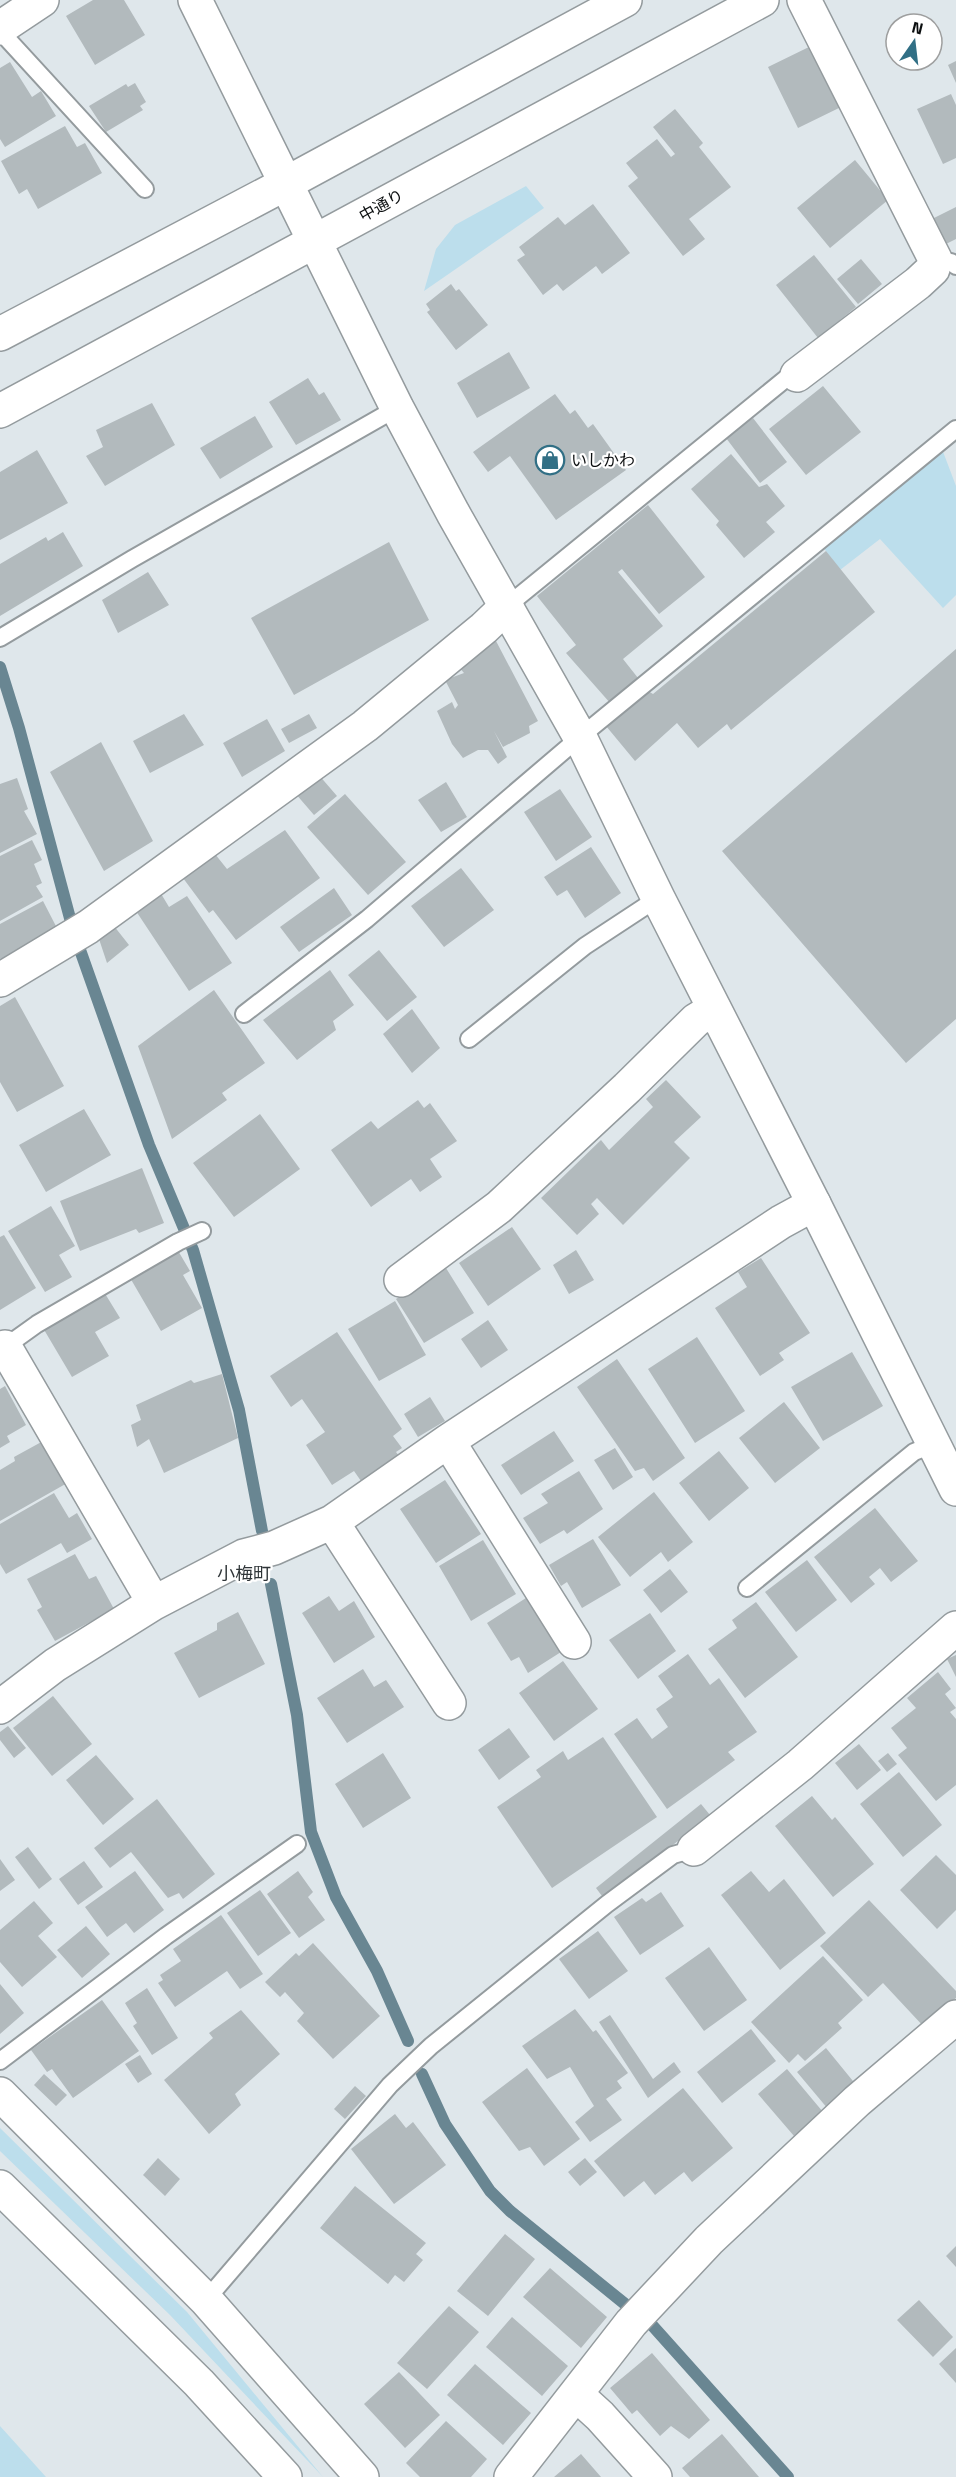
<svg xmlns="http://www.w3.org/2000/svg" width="956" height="2477" font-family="'Titillium Web','Noto Sans JP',sans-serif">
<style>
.green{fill:#bcdeec}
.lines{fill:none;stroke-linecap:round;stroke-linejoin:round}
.stream{stroke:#698692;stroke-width:12}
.building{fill:#b2babd}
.lane-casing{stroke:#949b9e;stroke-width:20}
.street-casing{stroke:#949b9e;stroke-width:36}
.secondary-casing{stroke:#949b9e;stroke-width:36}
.lane{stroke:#fff;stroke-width:16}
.street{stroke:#fff;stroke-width:33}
.secondary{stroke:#fff;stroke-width:33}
.labels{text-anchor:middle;stroke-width:4.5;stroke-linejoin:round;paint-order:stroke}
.street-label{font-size:16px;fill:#0c0f10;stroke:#fff}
.poi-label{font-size:16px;fill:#0c0f10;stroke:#fff;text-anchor:start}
.neighbourhood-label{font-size:18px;fill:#2f3538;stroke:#fff}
</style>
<rect width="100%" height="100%" fill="#dfe7eb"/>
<path class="green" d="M526,186L544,208L424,291L436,249L455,225Z
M942,449L956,486V595L943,608L880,539L840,570L823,547Z
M0,2128L187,2312L323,2477L170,2315L0,2151Z
M0,2426L46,2477H0Z"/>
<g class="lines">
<path class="stream" d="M0,667L19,728L71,922
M79,947L149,1145L193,1250L239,1410L262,1531
M271,1584L297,1715L311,1832L336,1897L377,1971L408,2041
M422,2074L445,2124L490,2191L510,2211L625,2304
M651,2324L788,2477"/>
</g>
<path class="building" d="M93,0H124L145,35L95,65L66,16Z
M811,46L841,107L798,128L768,67Z
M956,61V83L948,65Z
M10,62L32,97L41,91L56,116L5,147L0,139V68Z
M135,83L146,102L140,106L143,110L106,132L89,106L126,84L128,87Z
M951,94L956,105V158L943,164L917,109Z
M675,109L703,143L699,147L731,187L689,219L705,239L683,256L628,186L638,178L626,163L657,139L671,157L675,154L653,127Z
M65,126L77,147L85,143L102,173L38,209L27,189L19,194L1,161Z
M855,160L888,200L830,248L797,208Z
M593,204L630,253L602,274L596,266L563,291L557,284L543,295L517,260L525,255L519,247L558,217L565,225Z
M956,207V239L942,246L930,220Z
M814,255L856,307L818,338L776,285Z
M861,259L882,284L858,304L837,279Z
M451,284L456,291L459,289L488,325L456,350L427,312L430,310L426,304Z
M509,352L530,388L477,418L457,383Z
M308,378L319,395L324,392L341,420L296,445L269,402Z
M823,386L861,432L806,475L769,429Z
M555,394L570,414L575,410L588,428L593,424L626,470L556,520L510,456L488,472L473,452Z
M152,403L175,445L105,486L86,456L103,447L96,430Z
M255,416L273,447L220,479L200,448Z
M753,418L787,462L760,483L726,438Z
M37,450L68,503L0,540V472Z
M731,454L759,487L767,484L785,506L766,522L775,532L744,558L716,525L719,521L691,489Z
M648,505L705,577L659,614L622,569L618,572L663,626L623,659L638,678L611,704L566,653L576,645L537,596Z
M63,532L83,566L0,616V564L46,537L48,541Z
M389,542L429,620L294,695L251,618Z
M826,551L875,612L731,730L727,724L698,748L677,723L635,761L606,726L648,691L653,694Z
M148,572L169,605L118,633L102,600Z
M496,641L538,721L529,726L530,733L503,747L494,731L507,757L498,764L488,750H478L463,758L452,744L437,711L452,702L455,709L458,705L445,680L464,673L458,666L483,647Z
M956,649V1019L906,1063L722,851Z
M184,714L204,745L150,773L133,741Z
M309,714L317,728L289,743L281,729Z
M267,719L285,751L242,777L223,743Z
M101,742L153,841L104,871L50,772Z
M318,774L337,796L314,815L295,793Z
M17,778L28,809L24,811L37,834L0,853V784Z
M446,782L467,817L441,832L418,800Z
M560,789L592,837L556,861L524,812Z
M345,794L406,862L368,895L307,827Z
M285,830L320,878L236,940L213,910L209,913L183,878L215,854L227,869Z
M32,840L42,860L34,864L42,883L36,886L43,897L0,921V856Z
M591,847L621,893L585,918L567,890L557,896L544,877Z
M461,868L494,910L444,947L411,906Z
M334,888L352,915L299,952L280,927Z
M160,892L169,907L187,896L232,963L189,991L134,908Z
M43,901L59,932L2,962L0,958V924Z
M114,926L129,945L107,963L98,936Z
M379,950L417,997L387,1021L348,975Z
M330,970L354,1005L333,1021L336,1030L297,1060L263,1020Z
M214,990L265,1063L222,1093L227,1100L172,1139L138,1046Z
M15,997L64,1086L17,1112L0,1082V1006Z
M412,1009L440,1048L412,1073L383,1034Z
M666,1080L701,1117L674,1142L690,1158L623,1225L597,1198L591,1204L599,1214L577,1235L541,1198L601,1140L609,1150L653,1107L646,1099Z
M418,1100L424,1108L430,1103L457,1141L430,1159L442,1177L420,1192L411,1179L371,1207L331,1150L371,1121L378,1129Z
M84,1109L111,1155L46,1192L19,1145Z
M260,1114L300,1169L234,1217L193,1163Z
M142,1168L164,1223L139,1233L136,1229L80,1251L60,1201Z
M51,1206L75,1246L59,1255L72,1277L45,1292L8,1231Z
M512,1227L541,1269L488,1306L459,1263Z
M4,1235L36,1288L0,1310V1237Z
M177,1249L190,1271L183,1275L202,1308L161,1331L129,1276Z
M576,1250L594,1280L569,1294L553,1265Z
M761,1258L810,1333L779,1353L784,1360L760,1376L715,1308L747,1287L738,1272Z
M446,1268L474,1313L424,1343L396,1299Z
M104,1292L120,1318L95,1332L109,1356L72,1377L43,1328Z
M395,1301L426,1355L379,1381L348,1329Z
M488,1320L508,1350L481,1368L461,1339Z
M337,1332L402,1429L393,1436L402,1448L396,1452L399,1456L361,1481L354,1471L332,1485L306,1445L325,1432L302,1399L291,1407L270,1376Z
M697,1337L745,1411L695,1443L648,1369Z
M852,1352L883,1406L823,1441L791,1387Z
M617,1359L685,1458L653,1481L644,1468L635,1471L577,1387Z
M222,1374L238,1438L164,1473L149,1439L137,1447L131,1425L141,1420L136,1405L191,1380L194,1383Z
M5,1386L26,1425L7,1436L10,1442L0,1448V1389Z
M430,1397L445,1421L418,1437L404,1414Z
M784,1402L820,1448L775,1483L739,1438Z
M554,1431L574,1461L521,1495L501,1465Z
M45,1440L69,1482L0,1521V1470L15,1461L14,1457Z
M615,1448L633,1477L613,1490L594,1460Z
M719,1451L749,1488L709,1521L679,1483Z
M579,1471L603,1509L567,1534L564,1530L540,1544L523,1518L548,1503L541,1494Z
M445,1480L481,1534L436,1563L400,1509Z
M654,1492L693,1542L668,1562L661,1552L630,1577L598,1537Z
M54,1493L69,1518L77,1513L92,1539L67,1553L61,1543L6,1574L0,1564V1524Z
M875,1508L918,1561L891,1582L880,1568L869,1577L875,1584L851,1603L814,1557Z
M593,1539L621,1585L582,1608L567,1582L561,1586L549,1565Z
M483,1540L516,1594L471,1621L439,1566Z
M75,1554L89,1579L96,1576L114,1609L55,1641L37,1610L42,1607L27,1579Z
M807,1560L837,1600L796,1632L765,1592Z
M670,1569L688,1592L661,1613L643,1590Z
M329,1596L339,1611L354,1601L375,1637L334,1663L302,1613Z
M526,1598L561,1652L528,1673L519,1657L511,1661L487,1623Z
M756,1602L798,1657L745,1698L708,1649L737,1628L732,1620Z
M238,1612L265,1664L199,1698L174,1653L217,1630V1623Z
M650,1613L676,1651L638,1679L609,1640Z
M688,1654L710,1685L719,1678L757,1732L728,1752L735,1760L667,1809L614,1734L637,1718L652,1739L668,1727L656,1709L673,1697L658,1676Z
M956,1655V1677L947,1659Z
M563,1661L598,1709L554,1741L519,1693Z
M363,1669L374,1687L386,1680L404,1707L347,1743L317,1698Z
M938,1672L951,1689L945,1694L956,1708L950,1712L956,1719V1785L936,1801L898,1755L907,1748L891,1728L916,1708L907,1698Z
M53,1696L92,1744L52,1776L13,1728Z
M8,1726L26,1748L14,1758L0,1740V1732Z
M509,1728L530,1757L499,1780L478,1750Z
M603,1737L657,1817L552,1888L497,1807L541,1777L536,1770L563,1751L568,1760Z
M859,1744L881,1770L857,1790L835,1763Z
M383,1753L411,1798L363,1828L335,1784Z
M888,1753L897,1764L887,1772L878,1761Z
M96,1755L134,1799L103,1825L66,1780Z
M899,1772L942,1825L903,1857L860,1804Z
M812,1796L832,1820L835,1817L874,1864L833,1897L775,1826Z
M157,1799L215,1874L183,1899L179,1893L168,1898L131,1852L110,1868L94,1848Z
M701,1804L710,1815L605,1900L596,1888Z
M28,1847L52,1879L39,1889L15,1857Z
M936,1855L956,1875V1910L937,1929L900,1890Z
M0,1859L15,1880L0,1891Z
M84,1861L103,1887L78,1905L59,1879Z
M135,1871L164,1910L134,1933L126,1923L107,1937L85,1907Z
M298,1871L313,1892L308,1897L325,1920L299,1938L267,1894Z
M751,1871L769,1892L784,1879L826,1933L780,1970L721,1895Z
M260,1890L291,1933L258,1956L227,1913Z
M661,1892L684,1926L640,1955L614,1917L642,1898L646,1902Z
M869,1900L956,1991V1998L925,2028L883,1983L868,1997L820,1946Z
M34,1901L53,1923L38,1936L57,1957L22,1987L0,1962V1930Z
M221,1915L263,1974L240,1989L227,1971L175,2007L158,1983L163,1980L160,1975L181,1961L173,1949Z
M86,1926L110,1954L82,1978L57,1950Z
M598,1931L628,1971L589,1999L559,1959Z
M313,1943L380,2016L333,2059L297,2021L304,2013L285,1992L280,1997L265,1982L296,1953L299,1956Z
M709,1947L747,2000L704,2031L665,1978Z
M823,1956L863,2000L838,2023L842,2028L805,2061L798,2054L789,2063L751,2022Z
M0,1984L24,2013L0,2034Z
M147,1988L178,2038L152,2055L133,2026L137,2023L125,2003Z
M102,2000L139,2051L73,2098L52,2069L47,2072L31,2050Z
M575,2009L593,2032L596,2030L628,2073L617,2081L622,2088L606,2099L622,2120L590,2142L575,2122L594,2106L570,2067L547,2079L522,2046Z
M241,2010L280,2054L235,2094L241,2105L209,2134L164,2080L213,2038L209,2033Z
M610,2015L653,2079L674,2062L681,2072L648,2098L599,2022Z
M751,2029L776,2061L722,2103L697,2072Z
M826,2048L857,2086L828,2109L797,2072Z
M140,2055L152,2074L138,2083L125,2064Z
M527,2068L580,2139L544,2166L530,2147L519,2151L482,2102Z
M787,2069L823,2112L794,2136L758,2094Z
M44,2074L67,2095L56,2106L34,2085Z
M355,2086L366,2096L345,2119L334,2109Z
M683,2088L733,2148L692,2182L684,2172L655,2195L644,2181L624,2197L594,2161Z
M395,2114L406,2128L413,2122L446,2165L394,2204L351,2149Z
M158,2158L180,2179L165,2196L143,2175Z
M585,2158L597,2172L580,2186L568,2172Z
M355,2186L426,2243L416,2254L423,2260L404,2282L395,2275L388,2284L320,2228Z
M505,2234L535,2259L488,2316L457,2291Z
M956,2246V2267L946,2256Z
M550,2268L607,2317L581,2348L523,2297Z
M919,2300L953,2337L933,2357L897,2320Z
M449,2306L479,2332L427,2389L397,2363Z
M512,2317L568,2366L542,2396L486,2347Z
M956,2348V2383L939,2364Z
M652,2353L710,2420L689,2439L671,2426L660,2436L637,2410L632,2414L610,2388Z
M475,2364L531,2413L503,2445L447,2395Z
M399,2372L440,2415L405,2448L364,2404Z
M446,2421L487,2459L471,2477H420L406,2463Z
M722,2434L759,2477H690L682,2468Z
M581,2454L601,2477H554Z"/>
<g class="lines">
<g class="lane-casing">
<path id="lane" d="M0,31L145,189
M935,259L951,262L956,266
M507,606L789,376L797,375
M0,638L132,559L397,408
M244,1014L367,919L580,737L956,429
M469,1039L585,946L658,898
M5,1347L37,1324L178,1242L202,1231
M747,1588L914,1452L934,1444
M0,2061L166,1936L297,1844
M206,2300L390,2085L431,2046L607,1904L673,1855L694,1849"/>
</g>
<g class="street-casing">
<path id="street" d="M0,28L42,0
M797,375L918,283L933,269L935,259L804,0
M0,980L88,927L365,726L484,628L507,606
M401,1280L499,1207L627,1088L696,1020L714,1009
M0,1350L5,1347L154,1603
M448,1441L574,1642
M332,1522L449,1703
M0,1707L55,1665L154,1603L244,1556L274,1548L332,1522L448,1441L781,1222L814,1204
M694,1849L800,1765L956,1628
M0,2094L206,2300L362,2477
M577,2395L600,2416L655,2477
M511,2477L631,2323L709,2240L857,2101L956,2017"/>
</g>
<g class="secondary-casing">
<path id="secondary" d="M195,0L397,408L453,513L580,737L658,898L814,1204L956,1489
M0,334L285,184L625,0
M0,411L762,0
M0,2187L199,2383L285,2477"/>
</g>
<use href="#lane" class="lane"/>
<use href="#street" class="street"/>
<use href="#secondary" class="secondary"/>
</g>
<defs>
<g id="shop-ring" transform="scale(1.5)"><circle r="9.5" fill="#fff" stroke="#316f85" stroke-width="1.5"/><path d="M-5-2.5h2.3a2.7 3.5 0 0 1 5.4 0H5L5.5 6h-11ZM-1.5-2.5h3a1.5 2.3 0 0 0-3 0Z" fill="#316f85"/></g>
</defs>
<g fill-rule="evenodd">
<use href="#shop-ring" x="550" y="460"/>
</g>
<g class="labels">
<g class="street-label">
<text transform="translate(381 205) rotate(-29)" y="6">中通り</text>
</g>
<g class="poi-label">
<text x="571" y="466">いしかわ</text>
</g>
<g class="neighbourhood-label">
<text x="244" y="1580">小梅町</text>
</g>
</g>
<g transform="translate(914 42) rotate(14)"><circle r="28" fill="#ffffff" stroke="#9e9f9f" stroke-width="1.5"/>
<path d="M0-4.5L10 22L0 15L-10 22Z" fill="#316f85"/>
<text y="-9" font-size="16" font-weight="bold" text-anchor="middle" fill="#0c0f10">N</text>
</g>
</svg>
